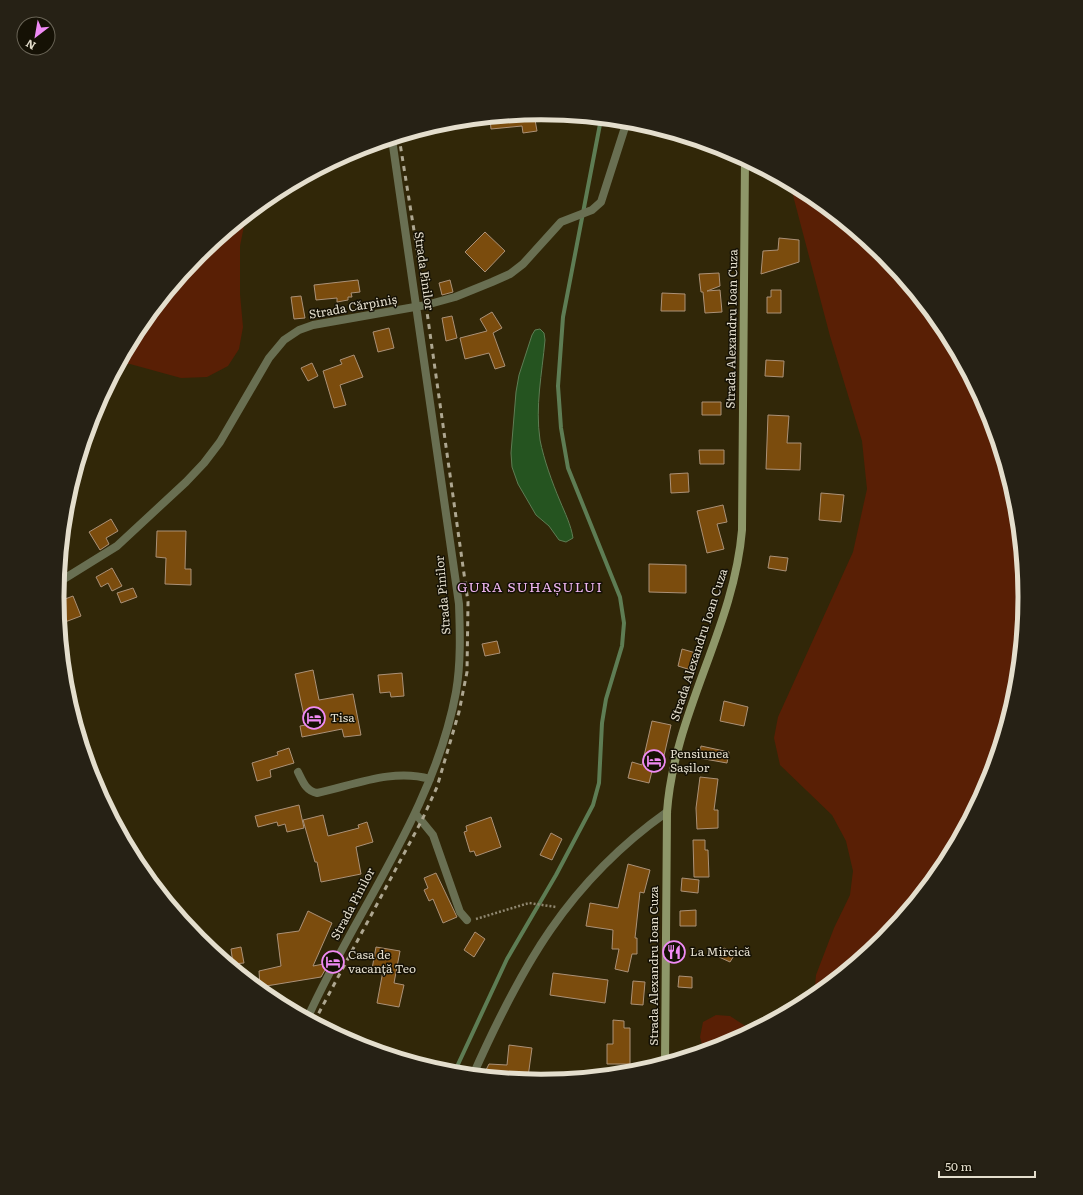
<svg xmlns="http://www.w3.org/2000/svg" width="1083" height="1195" font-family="Literata,serif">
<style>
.green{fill:#591f05}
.water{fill:#255420;stroke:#5e7d54}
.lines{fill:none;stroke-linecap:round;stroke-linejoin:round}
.stream{stroke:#5e7d54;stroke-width:4}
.building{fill:#7b4c0d;stroke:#ab9177}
.path{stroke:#8f8770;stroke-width:2.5;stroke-dasharray:2 2;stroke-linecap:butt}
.minor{stroke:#696f52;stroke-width:8}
.secondary{stroke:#8e9769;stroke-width:8}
.rail{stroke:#aea791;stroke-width:3;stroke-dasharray:5 5;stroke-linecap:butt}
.labels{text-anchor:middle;stroke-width:3;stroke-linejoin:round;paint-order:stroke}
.street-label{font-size:12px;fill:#e4decd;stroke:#151105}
.poi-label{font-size:12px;fill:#e4decd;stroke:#151105;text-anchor:start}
.quarter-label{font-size:14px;letter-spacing:1px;fill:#eeb5ef;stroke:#151105}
.rim{fill:none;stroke:#e4decd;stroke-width:5}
</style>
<rect width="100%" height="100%" fill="#312708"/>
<path class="green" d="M790,184L811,195L884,255L944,329L989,412L1017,503L1026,598L1017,692L989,783L944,867L884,940L814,997L816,975L834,928L850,895L853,871L846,841L832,815L780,765L774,738L778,717L853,552L867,489L862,441L830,336Z
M246,216L240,246V294L243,327L239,349L228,366L207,377L181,378L130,364H120L139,328L199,255Z
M716,1015L730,1016L753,1031L727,1045L704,1052L700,1037L703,1022Z"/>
<path class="water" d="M540,329L544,333L545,340C542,374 535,406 540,440C544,460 552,482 560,501C565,513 571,525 573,538L566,542L559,540L549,526L536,515L518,484L512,467L511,453L516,392L519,375L532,335L535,330Z"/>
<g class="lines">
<path class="stream" d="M454,1073L507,959L556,875L593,805L599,783L602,723L606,699L622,646L624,623L620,597L568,468L561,428L558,386L563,317L601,119"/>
</g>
<path class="building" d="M534,114L537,131L523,133L522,126L491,129L490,119L494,118Z
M485,232L505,251L485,272L465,252Z
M779,238L799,240V262L761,274L763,251L778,250Z
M719,273L720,286L707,291L720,290L722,312L705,313L703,292H701L699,274Z
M358,280L360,292L351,293L352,297H348V300L337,302V298L316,300L314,285Z
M450,280L453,292L442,295L439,283Z
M771,290H781V313H767V297H771Z
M662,293L685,294V311H661Z
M301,296L305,318L294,319L291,297Z
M492,312L502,328L493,333L505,366L495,369L489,353L465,359L460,338L487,331L480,319Z
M452,316L457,338L446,341L442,318Z
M389,328L394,348L378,352L373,332Z
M354,355L363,377L340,385L346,405L334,408L323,371L342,364L340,360Z
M766,360L784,361L783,377L765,376Z
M312,363L318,376L308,381L301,368Z
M702,402H721V415H702Z
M768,415L789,416L787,443H801L800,470L766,469Z
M699,450H724V464H700Z
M688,473L689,492L671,493L670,474Z
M821,493L844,495L841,522L819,520Z
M723,505L727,522L717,524L724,549L707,553L697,511Z
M111,519L118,531L106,538L109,544L100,550L89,532Z
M157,531H186L185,569H191V585L165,584L166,558L156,557Z
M770,556L788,558L786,571L768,568Z
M649,564L686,565V593L649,592Z
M112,568L122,586L112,591L108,583L101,587L96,577Z
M133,588L137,597L121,603L117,593Z
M73,596L81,616L65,622L62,615L59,616L57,602Z
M497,641L500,653L485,656L482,644Z
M682,649L696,653L691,670L678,666Z
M313,670L319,700L353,694L361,735L344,737L342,729L302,737L300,726L306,725L295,674Z
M402,673L404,696L391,697L390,692L380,693L378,675Z
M724,701L748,707L744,726L720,721Z
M652,721L671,725L661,769L653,767L649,783L628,778L632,762L642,765Z
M701,746L729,752L727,763L699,758Z
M289,748L294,763L270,770L271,777L257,781L252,763L278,755L277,752Z
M700,777L718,779L714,810H718V828L697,829L696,808Z
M299,805L304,828L287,832L285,824L278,826L277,822L258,827L255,816Z
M323,815L328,836L359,828L358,825L367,822L373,842L356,847L361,874L321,882L317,862H315L303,820Z
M491,817L501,847L476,856L474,851L470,852L464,832L467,831L466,826Z
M551,833L562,839L552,860L540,855Z
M693,840H705V850H708L709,877H694Z
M628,864L650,870L644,893L640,892L635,938H637V954H632L628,972L615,969L619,949H612L613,930L586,926L590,903L618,908Z
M436,873L457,917L443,923L433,899L429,901L424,890L428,888L424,878Z
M682,878L699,880L698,893L681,891Z
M696,910V926H680V911Z
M308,911L332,923L313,966L329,963L321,977L260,987L259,971L281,966L277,934L299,931Z
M475,932L485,939L474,957L464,950Z
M241,947L244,963L233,964L231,949Z
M376,947L400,951L394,983L404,985L399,1007L377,1003L383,971L372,969Z
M724,948L735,954L730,962L719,957Z
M553,973L608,980L605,1003L550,995Z
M679,976L692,977V988L678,987Z
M633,981L645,982L643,1005L631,1004Z
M613,1020L624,1021V1028H630V1064H607V1044H613Z
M509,1045L532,1048L528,1077L507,1075V1079L483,1076L489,1064L507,1065Z"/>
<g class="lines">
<path class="path" d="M476,919L529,903L556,907"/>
<path class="minor" d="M59,582L117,546L186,482L204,463L220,442L269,358L284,340L299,330L313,325L426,305L455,297L492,282L510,274L523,264L561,222L592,210L601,202L627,121
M298,772C303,782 306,791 317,793C354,785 393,768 430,779
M415,813L433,835L460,912L467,920
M307,1019C356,910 434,811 456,692C461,663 460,632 459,604L392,139
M473,1075C521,967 568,882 667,812"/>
<path class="secondary" d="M665,1064L667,812C674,713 734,628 742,530L745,159"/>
<path class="rail" d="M314,1022L422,820L437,787L459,712L467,672L468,602L426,305L399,137"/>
</g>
<defs>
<g id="hotel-ring" transform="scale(1.15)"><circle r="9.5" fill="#151105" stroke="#f08bf5" stroke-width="1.5"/><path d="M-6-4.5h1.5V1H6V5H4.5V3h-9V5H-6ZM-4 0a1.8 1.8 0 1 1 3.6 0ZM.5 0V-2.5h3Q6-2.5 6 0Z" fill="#f08bf5"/></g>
<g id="restaurant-ring" transform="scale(1.15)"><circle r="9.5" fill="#151105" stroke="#f08bf5" stroke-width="1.5"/><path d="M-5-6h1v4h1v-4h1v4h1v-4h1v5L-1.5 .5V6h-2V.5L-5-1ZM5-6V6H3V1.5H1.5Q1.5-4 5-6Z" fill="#f08bf5"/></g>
</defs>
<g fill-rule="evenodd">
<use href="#hotel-ring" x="314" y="718"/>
<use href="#hotel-ring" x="654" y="761"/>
<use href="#restaurant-ring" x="674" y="952"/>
<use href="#hotel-ring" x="333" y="962"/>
</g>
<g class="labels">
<g class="street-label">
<text transform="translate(424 271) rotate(82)" y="4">Strada Pinilor</text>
<text transform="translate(353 307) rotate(-10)" y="4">Strada Cărpiniș</text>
<text transform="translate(732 329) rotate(-89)" y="4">Strada Alexandru Ioan Cuza</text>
<text transform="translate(443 595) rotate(-95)" y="4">Strada Pinilor</text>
<text transform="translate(699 645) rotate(-72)" y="4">Strada Alexandru Ioan Cuza</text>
<text transform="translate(353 904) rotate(-62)" y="4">Strada Pinilor</text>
<text transform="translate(654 966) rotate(-90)" y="4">Strada Alexandru Ioan Cuza</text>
</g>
<g class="poi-label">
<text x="330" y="722">Tisa</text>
<text x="670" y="758">Pensiunea<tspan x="670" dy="14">Sașilor</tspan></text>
<text x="690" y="956">La Mircică</text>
<text x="348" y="959">Casa de<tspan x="348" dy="14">vacanță Teo</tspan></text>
</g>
<g class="quarter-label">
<text x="530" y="592">GURA SUHAȘULUI</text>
</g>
</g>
<path d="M0 0H1083V1195H0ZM64 597a477 477 0 1 1 954 0a477 477 0 1 1-954 0Z" fill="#262115" fill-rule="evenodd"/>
<path class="rim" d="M64 597a477 477 0 1 1 954 0a477 477 0 1 1-954 0Z"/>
<g transform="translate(36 36) rotate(211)"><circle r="19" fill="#151105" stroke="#686355"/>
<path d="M0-3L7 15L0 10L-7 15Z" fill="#f08bf5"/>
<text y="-6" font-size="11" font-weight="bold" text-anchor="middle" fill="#e4decd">N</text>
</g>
<path d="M939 1171v6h96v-6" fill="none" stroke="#e4decd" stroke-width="2"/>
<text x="945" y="1171" font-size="12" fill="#e4decd" stroke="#151105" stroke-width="3" paint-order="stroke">50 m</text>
</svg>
